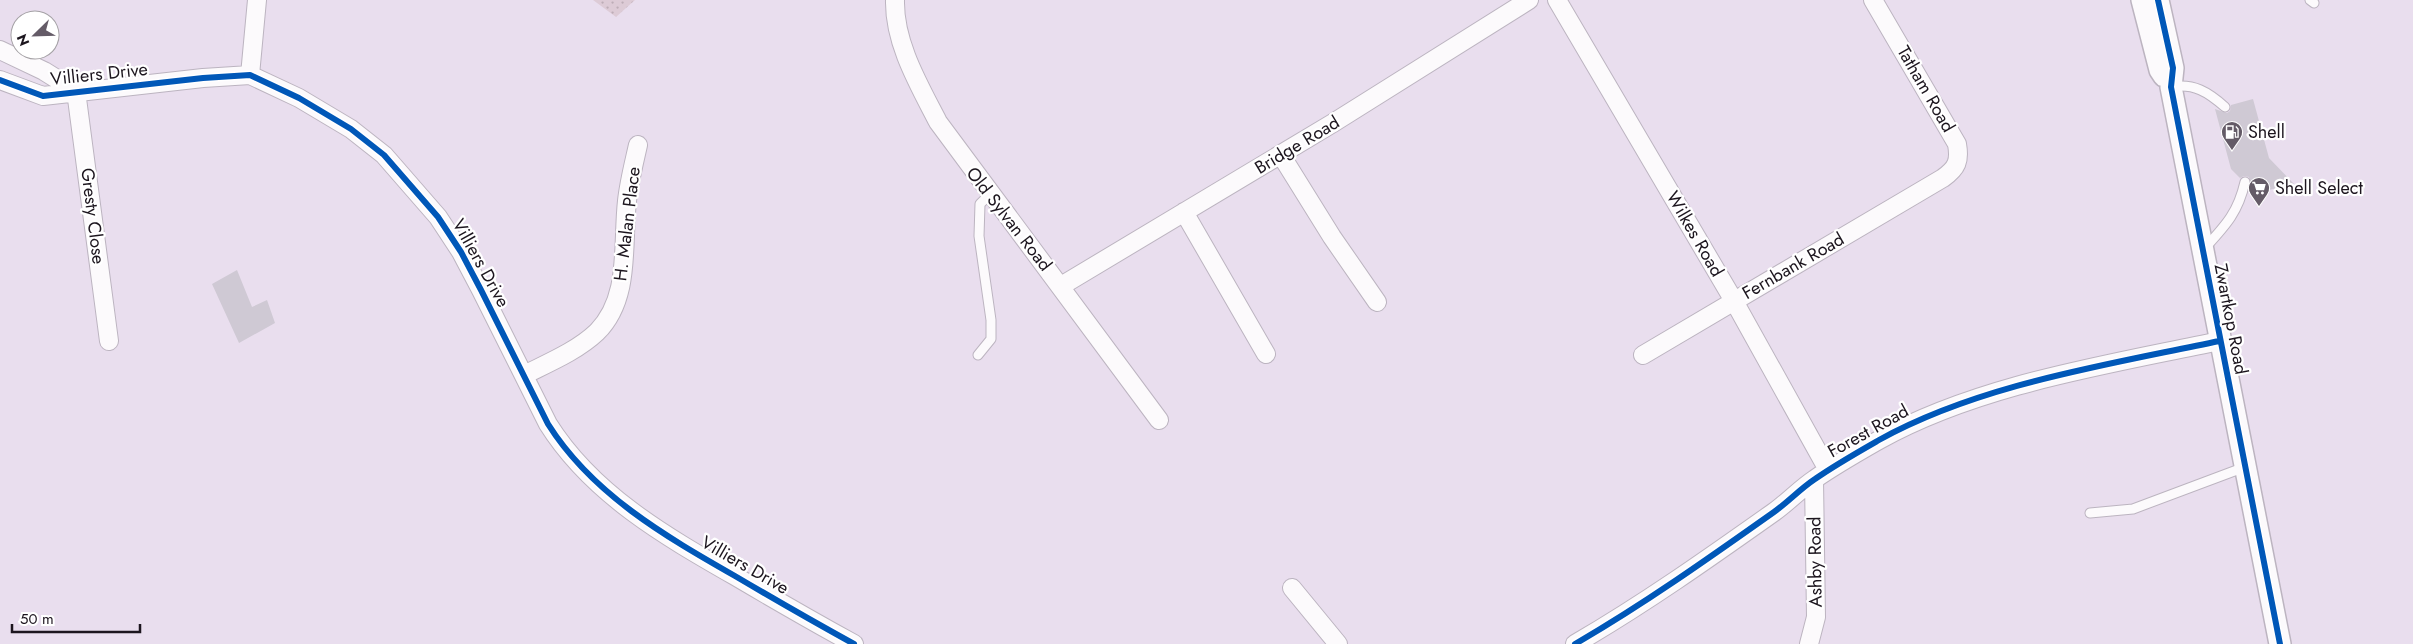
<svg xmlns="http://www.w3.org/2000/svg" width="2413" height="644" font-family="Jost,sans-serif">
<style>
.grass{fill:url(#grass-dots)}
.building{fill:#cfc9d4}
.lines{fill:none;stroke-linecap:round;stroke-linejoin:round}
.service-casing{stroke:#bcb4c0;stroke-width:11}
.minor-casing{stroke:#bcb4c0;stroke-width:20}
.tertiary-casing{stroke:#bcb4c0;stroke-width:24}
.service{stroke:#fcfafc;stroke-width:9}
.minor{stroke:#fcfafc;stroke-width:18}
.tertiary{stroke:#fcfafc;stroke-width:21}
.cycleway-casing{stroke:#fff;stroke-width:9}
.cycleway{stroke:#0057b8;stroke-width:6}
.labels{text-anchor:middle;stroke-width:4.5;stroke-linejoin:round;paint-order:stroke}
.street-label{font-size:18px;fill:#1c151e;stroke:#fff}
.poi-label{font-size:18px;fill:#1c151e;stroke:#fff;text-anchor:start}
</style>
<defs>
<pattern id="grass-dots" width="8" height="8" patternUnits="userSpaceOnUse" patternTransform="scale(1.25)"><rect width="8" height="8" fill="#ddcbd6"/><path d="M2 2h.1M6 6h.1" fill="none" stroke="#bdadb7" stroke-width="1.8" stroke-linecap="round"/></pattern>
</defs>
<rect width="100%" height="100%" fill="#e9deee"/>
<path class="grass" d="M593,0H635L616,17Z"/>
<path class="building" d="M2253,99L2269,158L2294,184L2256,193L2250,187L2249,177L2244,176L2240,178L2231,169L2215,109L2227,113L2230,111L2231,105Z
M237,270L252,307L267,300L275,323L239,343L212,284Z"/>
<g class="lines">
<g class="service-casing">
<path id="service" d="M2310,0L2314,3
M2171,87C2194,83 2208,92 2225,107
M2204,249C2225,226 2238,213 2245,182
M978,355L991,339V320L979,236L980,204L990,194
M2090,513L2133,509L2245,467"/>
</g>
<g class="minor-casing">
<path id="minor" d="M895,0C894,43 919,85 938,122L1159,420
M1557,0L1734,301L1828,470
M0,50L44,71L76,91
M250,75L257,0
M0,80L43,96L203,78L250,75L299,98L351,129L384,155L438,217L461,252L481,290L548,424C592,494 665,536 735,576C774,599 814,622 854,644
M76,91L109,341
M1281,155L1332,237L1377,302
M1184,212L1266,354
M1061,286L1333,123L1529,0
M1643,355L1943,178C1957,168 1960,161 1957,144L1873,0
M524,375C548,363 577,351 597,332C631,298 622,245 627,201C629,182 634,163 638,145
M1292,588L1338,644
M1575,644C1644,604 1709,558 1774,512C1788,502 1800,489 1815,479C1835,465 1858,452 1879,440C1980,384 2107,365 2219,341
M1809,644L1816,617L1814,480"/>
</g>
<g class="tertiary-casing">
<path id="tertiary" d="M2142,0L2160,70L2164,76
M2158,0L2173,68L2171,87L2280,644"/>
</g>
<use href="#service" class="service"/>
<use href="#minor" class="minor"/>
<use href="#tertiary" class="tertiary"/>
<g class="cycleway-casing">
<path id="cycleway" d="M2158,0L2173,68L2171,87L2280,644
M0,80L43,96L203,78L250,75L299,98L351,129L384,155L438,217L461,252L481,290L548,424C592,494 665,536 735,576C774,599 814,622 854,644
M1575,644C1644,604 1709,558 1774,512C1788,502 1800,489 1815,479C1835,465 1858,452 1879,440C1980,384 2107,365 2219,341"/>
</g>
<use href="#cycleway" class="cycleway"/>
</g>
<defs>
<g id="fuel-pin" transform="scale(1.125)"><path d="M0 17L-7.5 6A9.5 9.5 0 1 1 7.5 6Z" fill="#645b67" stroke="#fff"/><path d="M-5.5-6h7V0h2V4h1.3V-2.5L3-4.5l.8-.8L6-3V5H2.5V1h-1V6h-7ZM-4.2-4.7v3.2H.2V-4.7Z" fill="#fff"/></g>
<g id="supermarket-pin" transform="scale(1.125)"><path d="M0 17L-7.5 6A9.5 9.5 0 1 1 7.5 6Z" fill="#645b67" stroke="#fff"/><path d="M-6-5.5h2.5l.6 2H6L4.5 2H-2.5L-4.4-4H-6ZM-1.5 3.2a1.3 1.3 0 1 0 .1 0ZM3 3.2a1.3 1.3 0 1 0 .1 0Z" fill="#fff"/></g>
</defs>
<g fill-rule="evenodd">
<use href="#fuel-pin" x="2232" y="132"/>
<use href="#supermarket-pin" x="2259" y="188"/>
</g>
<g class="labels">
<g class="street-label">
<text transform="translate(99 74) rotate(-6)" y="6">Villiers Drive</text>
<text transform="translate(1926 89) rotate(60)" y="6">Tatham Road</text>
<text transform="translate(1297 145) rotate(-31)" y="6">Bridge Road</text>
<text transform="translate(93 216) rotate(83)" y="6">Gresty Close</text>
<text transform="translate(1009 219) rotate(52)" y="6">Old Sylvan Road</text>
<text transform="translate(627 224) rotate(-83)" y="6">H. Malan Place</text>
<text transform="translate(1695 234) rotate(60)" y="6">Wilkes Road</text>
<text transform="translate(481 263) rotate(61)" y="6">Villiers Drive</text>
<text transform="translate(1793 266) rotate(-30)" y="6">Fernbank Road</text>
<text transform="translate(2231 319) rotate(79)" y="6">Zwartkop Road</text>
<text transform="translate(1868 431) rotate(-29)" y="6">Forest Road</text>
<text transform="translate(1815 562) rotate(-91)" y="6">Ashby Road</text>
<text transform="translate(745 565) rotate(30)" y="6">Villiers Drive</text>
</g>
<g class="poi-label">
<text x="2248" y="138">Shell</text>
<text x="2275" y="194">Shell Select</text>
</g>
</g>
<g transform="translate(35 35) rotate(247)"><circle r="24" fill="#ffffff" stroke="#a4a1a5"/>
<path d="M0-4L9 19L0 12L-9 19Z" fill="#645b67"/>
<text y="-8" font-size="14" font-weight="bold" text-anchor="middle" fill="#1c151e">N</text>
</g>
<path d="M12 624v8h128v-8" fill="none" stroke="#1c151e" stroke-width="2.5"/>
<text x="20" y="624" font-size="15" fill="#1c151e" stroke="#ffffff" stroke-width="4" paint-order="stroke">50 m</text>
</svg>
